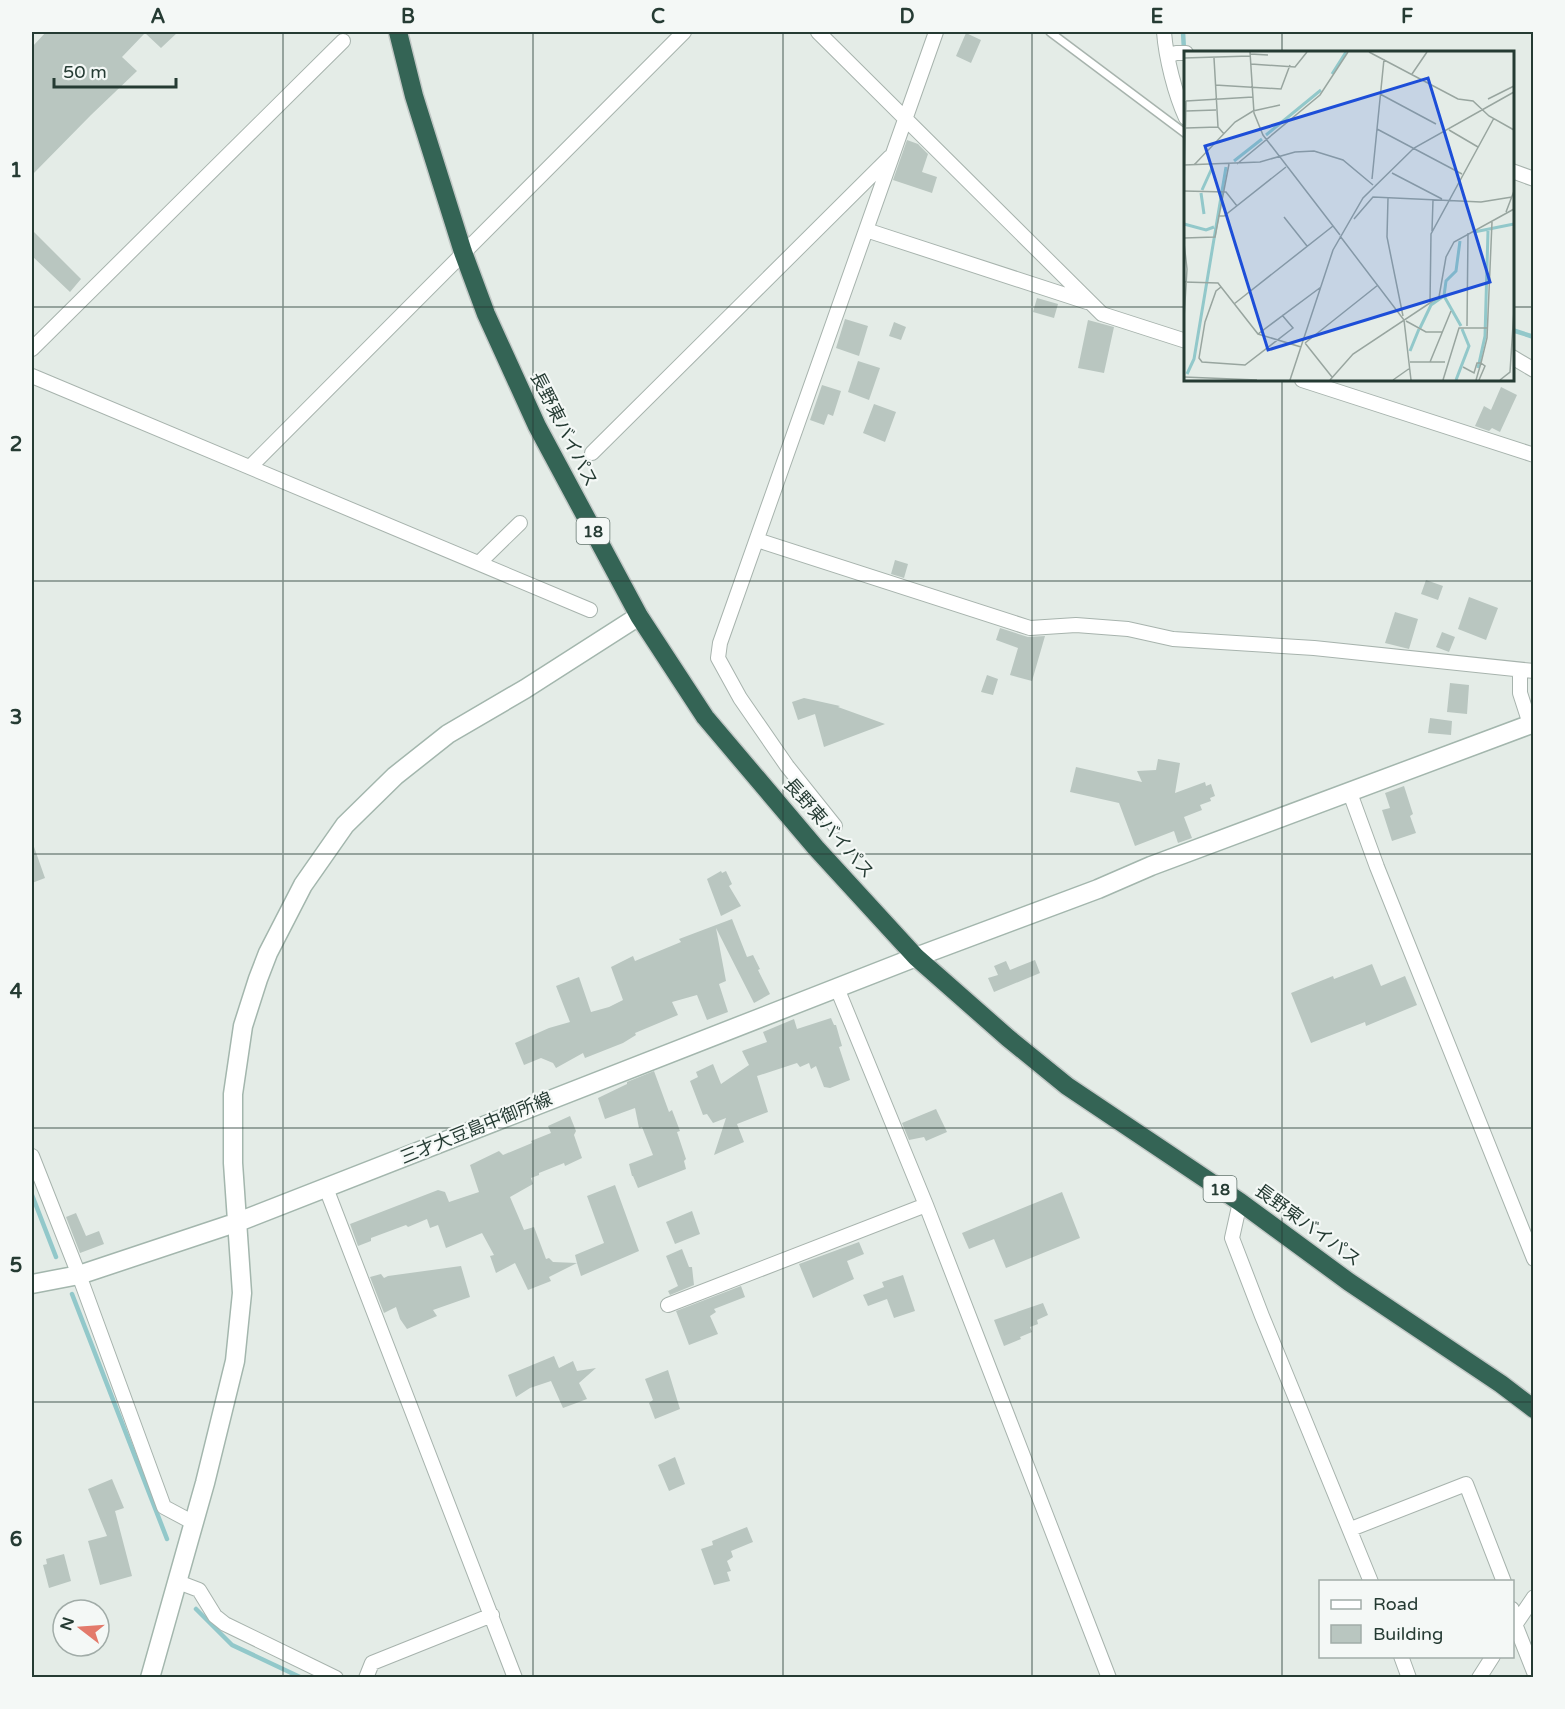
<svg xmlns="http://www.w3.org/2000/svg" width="1565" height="1709" font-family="'Varela Round','Noto Sans JP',sans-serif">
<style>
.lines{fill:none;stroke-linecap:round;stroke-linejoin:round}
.stream{stroke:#92c8ca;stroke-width:4.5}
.building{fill:#b9c6c0}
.lane-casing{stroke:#a7b3ad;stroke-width:10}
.street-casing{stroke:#a7b3ad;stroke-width:16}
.secondary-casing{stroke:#a3b6ad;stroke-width:21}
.highway-casing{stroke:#c2c8c6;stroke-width:21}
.lane{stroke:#fff;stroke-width:7}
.street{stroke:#fff;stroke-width:14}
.secondary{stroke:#fff;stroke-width:18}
.highway{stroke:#346455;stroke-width:18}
.grid{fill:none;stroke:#253b33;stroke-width:1.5;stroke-opacity:0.55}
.labels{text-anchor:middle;stroke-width:4.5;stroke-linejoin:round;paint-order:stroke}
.shield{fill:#f4f8f6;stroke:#63746e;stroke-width:1.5}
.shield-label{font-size:16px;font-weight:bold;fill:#253b33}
.street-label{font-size:18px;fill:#253b33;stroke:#f4f8f6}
.inset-river{fill:none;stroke:#92c8ca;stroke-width:3}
.inset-road{fill:none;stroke:#98a59f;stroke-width:1.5}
.view{fill:#1d4ed8;fill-opacity:0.15;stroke:#1d4ed8;stroke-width:3}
.inset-edge{fill:none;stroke:#253b33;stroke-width:3}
.neatline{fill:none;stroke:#253b33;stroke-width:2}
.grid-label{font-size:20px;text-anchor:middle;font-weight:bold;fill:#253b33}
</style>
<rect width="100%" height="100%" fill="#e4ece7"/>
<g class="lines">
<path class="stream" d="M1183,32L1184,50
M1512,330L1534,337
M32,1195L56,1257
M72,1294L167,1539
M196,1609L232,1645L302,1678"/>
</g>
<path class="building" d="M46,32H178L161,48L145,33L122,57L137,71L91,115L32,175V47Z
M966,33L981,40L971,63L956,56Z
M907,140L918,144L928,154L922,172L937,177L932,193L893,180Z
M32,230L81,279L70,292L32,256Z
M1037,298L1058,304L1054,318L1033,312Z
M845,319L868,326L859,356L836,348Z
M1088,320L1114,327L1104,373L1078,368Z
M894,322L906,327L901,340L889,336Z
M858,361L880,368L869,400L848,392Z
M822,385L841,391L833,416L828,414L824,425L810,420Z
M1501,387L1517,395L1500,432L1492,428L1489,431L1475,426L1484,406L1491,410Z
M874,404L896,412L885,442L863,433Z
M895,560L908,564L904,578L891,574Z
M1426,580L1443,586L1438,600L1421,594Z
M1469,597L1498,608L1486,640L1458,629Z
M1395,612L1418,619L1409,649L1385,643Z
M1000,628L1028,637L1045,636L1032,681L1010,675L1018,648L996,640Z
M1442,632L1455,637L1449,652L1436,647Z
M987,675L998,679L993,695L981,692Z
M1450,683L1469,685L1467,714L1447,712Z
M804,698L840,706L838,707L885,724L824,747L815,714L798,720L792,702Z
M1430,718L1452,721L1451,735L1428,733Z
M1158,759L1180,763L1175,793L1205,782L1206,786L1211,784L1215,796L1210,798L1211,801L1200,805L1202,810L1184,817L1192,838L1178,843L1174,831L1135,846L1119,803L1070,792L1076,767L1142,782L1137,771L1156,770Z
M1404,786L1413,814L1410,816L1416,833L1392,841L1382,810L1390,808L1385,793Z
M33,844L45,878L32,883V845Z
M721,871L722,873L726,871L732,884L729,886L741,906L721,916L707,879Z
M732,919L747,957L753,955L760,969L758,970L770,994L754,1003L716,928L726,981L719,984L728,1012L707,1020L697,995L672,1002L678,1015L635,1033L636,1035L623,1043L585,1058L583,1053L556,1068L553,1063L541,1058L524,1065L515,1043L549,1028L570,1022L556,986L579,977L591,1012L609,1007L623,1000L611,967L633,956L635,961L681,942L679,939Z
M1035,960L1040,973L994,992L988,978L998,975L994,966L1006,961L1010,970Z
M1372,964L1381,986L1405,976L1417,1005L1366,1026L1365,1022L1311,1043L1291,993L1333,976L1334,979Z
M831,1018L834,1025H836L842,1046L839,1047L850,1080L830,1088L824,1087L816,1066L811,1069L809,1063L800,1067L797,1063L757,1076L768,1112L737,1124L744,1142L714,1155L726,1118L713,1123L707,1114L703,1115L690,1081L698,1077L696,1072L713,1064L721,1084L749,1065L742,1051L767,1042L763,1032L794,1019L797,1029Z
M654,1071L669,1112L672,1110L680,1131L677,1132L686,1159L684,1161L686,1169L638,1188L633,1176H632L629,1164L653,1155L642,1127L639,1128L635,1108L605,1119L598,1098L627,1084V1082Z
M936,1109L947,1132L926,1141L924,1137L909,1140L902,1123Z
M570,1116L576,1131L574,1135L582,1158L565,1166L564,1163L539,1173V1175L531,1178L533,1184L510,1197L524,1230L534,1227L546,1259L549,1258L553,1262L577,1263L575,1255L604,1243L587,1196L615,1185L639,1251L581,1276L577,1263L549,1277L551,1281L528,1290L515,1263L496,1273L490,1256L494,1255L482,1233L446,1248L438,1225L430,1228L427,1219L408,1227L406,1225L371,1238V1241L358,1246L350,1224L438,1190L445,1192L449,1202L479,1192L470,1165L499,1151L503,1155L532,1143L531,1141L551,1133L548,1126Z
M1062,1192L1080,1238L1006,1268L994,1239L969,1249L962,1233Z
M692,1211L700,1234L675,1244L666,1222Z
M76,1213L86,1236L99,1231L104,1244L80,1253L66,1217Z
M859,1242L864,1254L847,1261L854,1279L813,1298L799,1264Z
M682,1249L689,1267H692L694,1285L670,1295L668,1291L678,1286L666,1256Z
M461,1266L470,1297L433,1310L437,1316L407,1329L400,1319L396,1307L384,1313L370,1277L381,1274L384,1278L388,1276Z
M903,1275L915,1311L894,1318L887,1299L868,1306L863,1295L884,1287L882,1282Z
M741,1286L745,1297L714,1309L716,1312L710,1316L718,1334L689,1345L676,1311Z
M1043,1303L1048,1315L1037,1320L1038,1324L1030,1327L1032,1332L1020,1337L1021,1339L1004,1346L994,1320Z
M554,1356L559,1368L573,1361L577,1371L596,1368L579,1383L587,1399L563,1408L551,1381L530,1388L516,1397L508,1375Z
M668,1370L680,1409L655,1419L649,1403L653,1400L645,1379Z
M675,1457L685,1484L669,1491L658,1465Z
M112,1479L124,1508L115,1511L132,1576L100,1585L88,1541L107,1536L88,1489Z
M747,1527L753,1542L731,1551L733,1557L727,1561L731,1571L727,1572L730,1581L714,1585L701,1549L713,1545L712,1541Z
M64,1554L71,1581L49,1588L43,1565L47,1564L46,1559Z"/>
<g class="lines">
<g class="lane-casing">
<path id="lane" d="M1050,32L1186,134"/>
</g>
<g class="street-casing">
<path id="street" d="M818,32L1102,314L1186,341
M1164,32C1166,58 1175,94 1186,118
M1168,56L1176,53H1186
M1512,171L1534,179
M866,230L1087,302
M32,349L343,41
M1512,357L1534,370
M32,376L590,610
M1302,380L1534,455
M592,453L890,157
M250,467L684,32
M757,540L1030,628L1076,625L1128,629L1173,639L1314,648L1534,671
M480,562L520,523
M1520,670V693L1530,724
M1350,793L1377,867L1534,1259
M835,826L787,766L740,698L718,658L720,643L936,32
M837,988L926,1205L1109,1678
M32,1156L79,1275L164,1507L194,1523
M326,1188L515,1678
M1240,1202L1232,1238L1262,1316L1371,1582
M668,1305L926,1205
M1351,1529L1466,1484L1504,1582
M178,1582L199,1590L215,1616L225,1624L336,1678
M1512,1609L1515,1624L1534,1672
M1513,1628L1534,1597
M1401,1656L1409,1678
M366,1678L372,1663L492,1615
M1479,1678L1493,1656"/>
</g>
<g class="secondary-casing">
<path id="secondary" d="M32,1284L79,1275L238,1222L916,957L1098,889L1151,866L1534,723
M150,1678L205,1483L235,1361L242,1293L233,1163V1094L243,1026L258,979L268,953L303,885L345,825L395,776L448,734L525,689L639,616"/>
</g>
<g class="highway-casing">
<path id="highway" d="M398,32L414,96L463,252L486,314L537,426L639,616L705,717L816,848L916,957L1008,1038L1067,1086L1240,1202L1349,1282L1501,1384L1534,1409"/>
</g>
<use href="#lane" class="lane"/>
<use href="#street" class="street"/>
<use href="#secondary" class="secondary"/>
<use href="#highway" class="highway"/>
</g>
<path class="grid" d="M283,32V1678M533,32V1678M783,32V1678M1032,32V1678M1282,32V52M32,307H1186M1512,307H1534M1282,380V1678M32,581H1534M32,854H1534M32,1128H1534M32,1402H1534"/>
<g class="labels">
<g class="shield">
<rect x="576.5" y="518" width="33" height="26" rx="4.5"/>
<rect x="1203.5" y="1176" width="33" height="26" rx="4.5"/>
</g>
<g class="shield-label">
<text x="593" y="537">18</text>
<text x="1220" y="1195">18</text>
</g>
<g class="street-label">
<text transform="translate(564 429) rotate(63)" y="6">長野東バイパス</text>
<text transform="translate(829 828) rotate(49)" y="6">長野東バイパス</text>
<text transform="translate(476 1128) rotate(-22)" y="6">三才大豆島中御所線</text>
<text transform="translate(1308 1225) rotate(36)" y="6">長野東バイパス</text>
</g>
</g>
<g transform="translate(1184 51)">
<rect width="330" height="330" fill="#e4ece7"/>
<path class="inset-river" d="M148,23L162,1M82,84L137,39M50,110L78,88M18,139L28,117M17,142L20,163M0,173L22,179L30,176M290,181L330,173M260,245L277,275M236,277L247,254L260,245L262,230L272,220L276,190M226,300L235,278M294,317L301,285L304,180M3,323L10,308L42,116M272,329L285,295L278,278"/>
<path class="inset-road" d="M66,1L70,62L79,84L156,184M185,1L274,48L289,50L305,65L330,79M66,3L84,4M0,7L66,5M30,7L34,76M67,13L111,16L123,1M228,23L243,1M31,34L97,38L106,14M196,43L252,73M304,48L330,35M2,50L69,46M2,60L32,59M2,77L34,76L40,83M193,78L278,123M265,79L294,96M53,113L136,44L164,1M0,114L76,111L111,101L130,100L159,109L189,134M10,114L51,71L69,60L96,54M208,122L258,148M188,128L200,8M0,136L2,50M0,140L42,141L53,155M204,147L203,186L219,265M322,161L330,140M34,165H40L102,116M100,166L123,195M170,168L189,146L297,151L328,146M248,180L249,149M156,185L220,269L227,329M0,187L31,186L45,113M0,192L3,218L0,267M0,231L34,232L74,283L117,296M37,236L32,240L21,271L15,307L18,311L61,314L109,277L98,264M246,252L247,183L310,67M50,253L149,175M222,270L242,281H259M283,275L284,182M74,283L137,236M121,292L194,234M121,292L148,326M226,311H261M246,311L267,260M279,316L290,322L293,312H297L292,329M0,326L73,329M106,329L149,199L179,147L230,97L330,41M146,329L169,303L255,246L262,206L270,191L330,158M209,329L226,317M259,329L275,277H303M295,329L301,315L297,312L303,287L308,171M316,329L326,321L330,259"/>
<path class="view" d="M244,27L306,231L84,299L21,95Z"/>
<rect width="330" height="330" class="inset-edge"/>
</g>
<rect width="1565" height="1709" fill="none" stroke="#f4f8f6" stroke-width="66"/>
<rect x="1319" y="1580" width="195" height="78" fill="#f4f8f6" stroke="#a1aca8" stroke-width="1.5"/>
<rect x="1331" y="1600" width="30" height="9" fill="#ffffff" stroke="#a1aca8" stroke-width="1.5"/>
<text x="1373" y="1610" font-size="18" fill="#253b33">Road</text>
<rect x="1331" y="1625" width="30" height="18" fill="#b9c6c0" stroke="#a1aca8" stroke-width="1.5"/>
<text x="1373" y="1640" font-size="18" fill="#253b33">Building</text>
<g transform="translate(81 1628) rotate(287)"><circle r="28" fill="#f4f8f6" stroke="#a1aca8" stroke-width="1.5"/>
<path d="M0-4.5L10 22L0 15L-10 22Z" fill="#e37a6b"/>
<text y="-9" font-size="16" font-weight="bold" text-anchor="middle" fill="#253b33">N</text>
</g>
<path d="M54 78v9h122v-9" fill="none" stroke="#253b33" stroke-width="3"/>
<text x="63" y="78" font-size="18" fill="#253b33" stroke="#f4f8f6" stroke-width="4.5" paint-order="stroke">50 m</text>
<rect x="33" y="33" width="1499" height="1643" class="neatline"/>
<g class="grid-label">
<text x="158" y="23">A</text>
<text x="408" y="23">B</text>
<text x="658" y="23">C</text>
<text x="907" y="23">D</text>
<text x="1157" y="23">E</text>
<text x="1407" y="23">F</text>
<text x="16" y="177">1</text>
<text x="16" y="451">2</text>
<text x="16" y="724">3</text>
<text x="16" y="998">4</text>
<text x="16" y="1272">5</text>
<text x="16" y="1546">6</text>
</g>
</svg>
